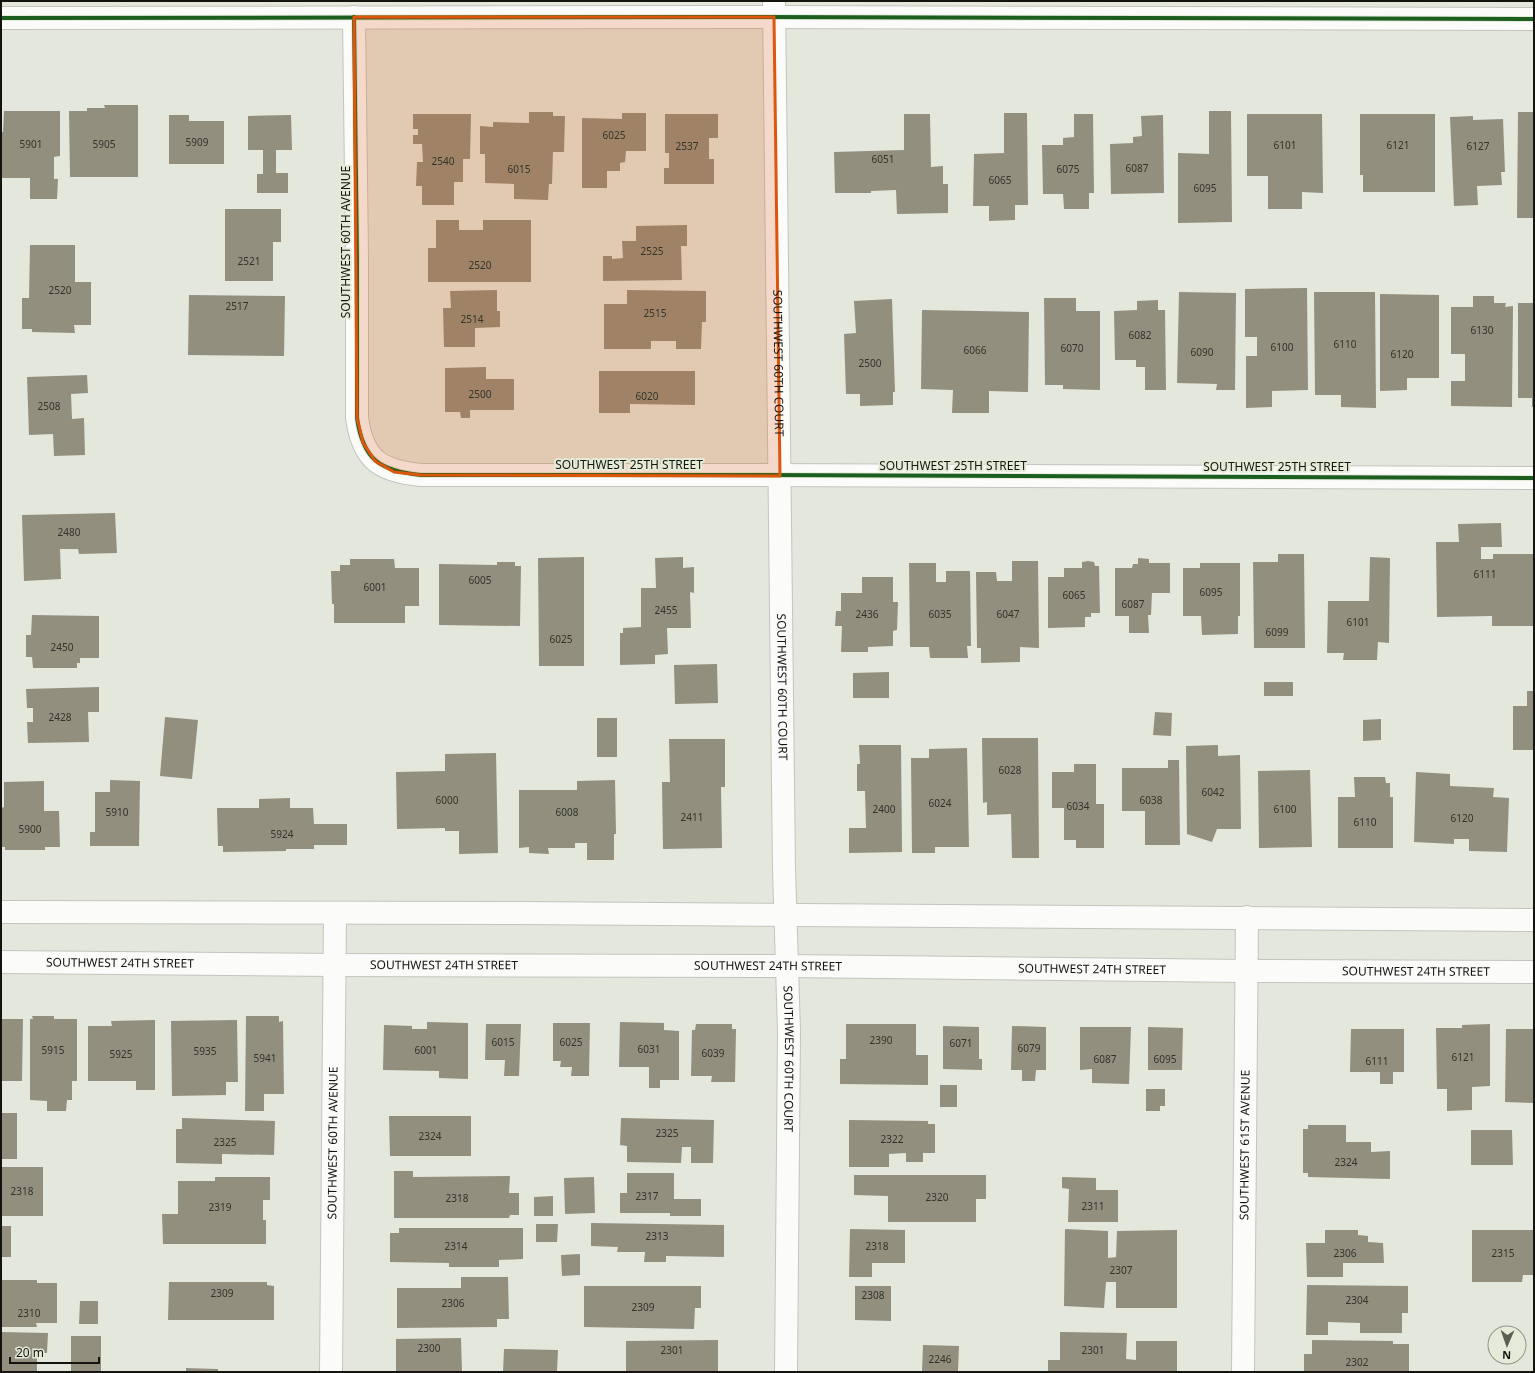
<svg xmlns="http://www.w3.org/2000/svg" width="1535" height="1373" font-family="'Noto Sans',sans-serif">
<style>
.building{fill:#928f7f}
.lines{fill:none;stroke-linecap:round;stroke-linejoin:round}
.minor-casing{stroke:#c2c5bd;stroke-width:24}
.secondary-casing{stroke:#c2c5bd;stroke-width:24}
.minor{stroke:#fbfbfa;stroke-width:22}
.secondary{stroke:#fbfbfa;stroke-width:22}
.cycleway-casing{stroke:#e5ebd8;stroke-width:6}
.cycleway{stroke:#1b5e20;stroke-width:4}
.marked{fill:#dd560c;fill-opacity:0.2;stroke:#dd560c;stroke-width:3;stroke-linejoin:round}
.labels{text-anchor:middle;stroke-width:4;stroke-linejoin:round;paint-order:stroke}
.number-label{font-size:10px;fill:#32332a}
.street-label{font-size:12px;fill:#12140d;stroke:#e5ebd8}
</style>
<rect width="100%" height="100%" fill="#e4e7dc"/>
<path class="building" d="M104,105H138V177H70L69,111H87V108H105Z
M4,111H60V156L54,157V179H58L57,199H30V178H1V132H3Z
M1209,111H1231L1232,222L1178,223V153L1209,154Z
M529,112H553V116H565L564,152H553L552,184H549L548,200L514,199V184L485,183V154H480V126L493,127V122L529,123Z
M1518,112H1534V218H1517Z
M622,113H646V151H626L625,162L620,163V171H607V188H582V118L622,119Z
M1004,113H1027L1028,205H1015V220L989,221V206H973L974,154L1004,153Z
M413,114H471L470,159H463V182H454V205H422V186H416L417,162H423L422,144H413V135H418V129H413Z
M665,114H718V138H709V159H714V184H664V168H669V153H665Z
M904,114H930L931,167L943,166V184H948V213L897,214L896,190L871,191V193H835L834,152L904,150Z
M1074,114H1093L1094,193H1089V209H1064L1063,194H1043L1042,145H1063V138L1074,137Z
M1247,114H1322L1323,193L1302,192V209H1268V176H1247Z
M1360,114H1435V192H1363V175H1360Z
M169,115H189V121H224V164H169Z
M291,115L292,150H276V173H288V193H257V174H263V150H248V116Z
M1163,115L1164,193L1111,194L1110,144L1133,143V137L1142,136L1141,116Z
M1473,116V120L1503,119L1505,172H1501L1502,185L1477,186L1478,205L1454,206L1450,117Z
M225,209H281V242H273V281H225Z
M436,220H459V230H483V220H531V282H428V248H436Z
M687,225V246H681L682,280L603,281V256H612V259L623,258L622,241H636V226Z
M30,245H75V282H91V325H74L75,333L32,332V329H22V298H29Z
M1307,288L1308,390L1272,391V407L1246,408V356H1257V337H1245V289Z
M497,290V311H500V327L475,328V347H444L443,308H451L450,291Z
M627,290L706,291V322H702L701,349H676V341H651V349H604V304H627Z
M1179,292L1236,293L1235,390H1216L1217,384L1177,383Z
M1314,292H1375L1376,408L1341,407V395H1315Z
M1380,294L1439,295V378H1407V390L1380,391Z
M189,295L285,296L284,356L188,355Z
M1473,296H1494V303H1506L1505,307L1513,306L1512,407L1451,406V381H1465V354H1451V307H1473Z
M1044,298H1076V311H1100V390L1063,389V385H1045Z
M892,299L895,392H893V405L860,406V394H846L844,334L856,333L854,301Z
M1158,300V310H1165L1166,390H1145V367H1136V360H1115L1114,311L1137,310V301Z
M1518,303H1534V407H1532V398H1518Z
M922,310L1029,312L1028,392L989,391V413H952L953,390L921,389Z
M486,367V379H514V410H470V418H461L460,412H445V368Z
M599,371H695V405L630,404V413H599Z
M87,375L88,393L71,394L72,419L84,418L85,455L54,456L53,434L29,435L27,377Z
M115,513L117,553L79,554L78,549H60L61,579L24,581L22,515Z
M1501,523L1502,547H1481V559H1493V554H1533L1534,626H1492V616L1437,617L1436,542H1459L1458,524Z
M1278,554H1304L1305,648H1254L1253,562H1278Z
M584,557V666H539L538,558Z
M683,557V568L694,567V593L690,592L691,628H667L668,654L655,655V664L620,665V633H623V628L641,627V588H656L655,558Z
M1370,557L1390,558L1389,643L1378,642L1377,660H1343L1344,653H1327L1328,601H1369Z
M1138,558L1149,559V563H1170V593H1152L1151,615H1148L1149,633H1129V616H1115V568H1132L1133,564H1138Z
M350,559H394L395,568H419V606H405V623H334V604H332L331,571H340V565H350Z
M1012,561H1038L1039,648L1020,647V662L981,663V648H977L976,572H996L997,581H1012Z
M1088,561L1094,562L1095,566H1099L1100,613H1091V617H1085V627L1048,628V577H1064V568H1082V562Z
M497,562H515V566H521L520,626L439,625V564L497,565Z
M909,563H936V582H946V571H970L971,646H967L968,658H930L929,647H910Z
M1200,563H1240V616H1238V634L1202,635L1201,616H1183V568H1200Z
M862,577H893V602H898L897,630L893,631V646L868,647V652H841L842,626H835L836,611H841V593H862Z
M32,615L99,616V658H80V663H77V668H33L32,657H26V635H31Z
M717,664L718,703L675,704L674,665Z
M889,672V698H853V673Z
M1264,682H1293V696H1264Z
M99,687V712H88L89,742L28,743L27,722H33V708H27L26,689Z
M1527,691H1534V750H1513V706H1527Z
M1155,712L1172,713L1171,736L1153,735Z
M165,717L198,720L192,779L160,776Z
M597,718H617V757H597Z
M1381,719V740L1363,741V720Z
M982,738H1038L1039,858H1012L1011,814L987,815V802L983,803Z
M669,739H725V787H721L722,848L663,849L662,782H670Z
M859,745H901L902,852L849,853V828H866L865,791H857V764H860Z
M1218,745V756L1240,755L1241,829H1217L1212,842L1187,834L1186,746Z
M967,748L969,847H935V853H912L911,758H929V749Z
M496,753L498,853L459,854V831H445V828L397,829L396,772L445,771V754Z
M1168,760H1179L1180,845H1145V811H1122V768H1168Z
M1074,764H1096V804H1104V848H1076V840H1064V808H1052V772H1074Z
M1310,770L1312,847L1259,848L1258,771Z
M1416,772L1450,774V786L1494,788L1493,797L1509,798L1507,852L1469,851V839H1454V844L1414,842Z
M1354,777H1385L1386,783H1390V797H1393V848H1338V797H1355Z
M110,780L140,781L139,846H90V832H95V792H110Z
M615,780L616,834H614V860H587V843H575V848H548L549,854L529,853V847L519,848V790H577V781Z
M44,781V811H59L60,847H45V850H5V847H1V808L4,807V782Z
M290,798V808H313L314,824H347V845H314V849H286V851L223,852V846H218L217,808H259V799Z
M32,1016H54V1019H77V1081H72V1100H67L66,1111H47V1101L30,1100V1019H33Z
M246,1016H279V1022L283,1021L284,1094H264V1111H245Z
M1,1019H23L22,1081H1Z
M155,1020V1090H136V1081H88V1026H112L111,1021Z
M237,1020L238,1082H226V1095L172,1096L171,1021Z
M427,1022L468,1023V1079L439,1078V1071L383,1070L384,1025L412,1026V1029H427Z
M620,1022L664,1023V1030L679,1031V1080H660V1088H649V1067H619Z
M553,1023H590L589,1076H571L572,1067H560L561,1061H553Z
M486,1024H521L519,1076H504L505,1060H485Z
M696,1024H732V1029H736L735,1082H711L712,1076H691L692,1030H695Z
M846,1024H916V1055H928V1085L840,1084V1059H846Z
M1490,1024V1086L1472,1087V1110L1447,1111V1089H1437L1436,1028H1462V1025Z
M943,1026L979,1027V1059H982V1070L943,1069Z
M1012,1026L1046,1027V1070H1036L1035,1081H1022V1070H1011Z
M1080,1027H1131L1129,1084L1092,1083V1069L1080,1070Z
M1148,1027L1183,1028L1182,1070H1148Z
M1351,1029H1404V1072H1393V1084H1380V1072H1350Z
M1506,1029H1534V1103L1505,1102Z
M940,1085H957V1107H940Z
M1146,1089H1165V1106H1160V1111H1146Z
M1,1113H17V1159H1Z
M389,1116H471V1156H390Z
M182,1118L275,1121L274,1155L222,1154V1164L176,1163V1129H182Z
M621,1118L714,1120L713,1163H691V1147H682L681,1163L627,1162V1146L620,1145Z
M849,1120L928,1121V1124H935V1153H923V1162H906V1153L889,1154V1167H849Z
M1308,1125H1346V1142H1371V1152L1390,1151V1179L1308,1177V1173H1303V1129H1308Z
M1471,1130H1512L1513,1165H1471Z
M1,1167H43V1216H1Z
M394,1171H413V1177L510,1176L509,1193H519V1215H510L509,1218H394Z
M627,1173H674V1199H701V1216H670V1213H620V1193H627Z
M854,1175H986V1199H976V1222H888V1196L854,1195Z
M215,1177H270V1200H263V1220H266V1244H163L162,1214H178V1181H215Z
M594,1177L595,1213L565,1214L564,1178Z
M1062,1177L1096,1178V1190H1118V1222H1068L1069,1189L1062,1188Z
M553,1196V1216H534V1197Z
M591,1223L724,1225V1257L666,1256V1262H644L645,1252H617L618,1247L591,1246Z
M536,1224H558L557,1242H536Z
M1,1226H11V1257H1Z
M399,1228H523V1259L499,1260V1267H449V1263L390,1262V1233H399Z
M850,1229L905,1230V1263H872V1277H849Z
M1065,1229L1108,1231V1258L1116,1257L1117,1231L1177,1230V1308H1116V1282H1106L1104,1308L1064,1306Z
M1325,1230H1358V1235L1368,1236V1242L1383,1243L1384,1263H1343V1277H1307L1306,1243H1325Z
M1472,1230H1534V1275H1523L1522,1282H1472Z
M580,1254V1275L562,1276L561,1255Z
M461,1277H508L509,1319H497V1327L397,1328V1288H461Z
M1,1280H37V1283H57V1323H36L37,1327H1Z
M169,1282H267V1285L274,1286V1320H168Z
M1307,1285L1408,1286V1313H1402V1333H1360V1323L1328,1322V1335H1306Z
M584,1286H701V1308H695L694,1329L584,1327Z
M855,1286H891V1321L855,1320Z
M80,1301H98V1324H79Z
M1,1332L48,1333L47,1353H37V1372H1Z
M1060,1332L1127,1333L1126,1359L1136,1360V1341H1177V1372H1048V1360H1060Z
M71,1336H101V1372H71Z
M461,1338L462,1372H396V1339Z
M718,1340V1372H626V1341Z
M1312,1340L1393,1341V1344H1409V1371L1304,1372V1354H1312Z
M923,1345L959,1346L958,1372H922Z
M504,1349L558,1350L557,1371L503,1372Z
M186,1368L218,1369V1372H186Z"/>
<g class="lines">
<g class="minor-casing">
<g id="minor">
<path id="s1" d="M774,1L784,870L789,1031L786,1372"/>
<path d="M354,17L357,257V418C363,460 380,471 421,475H747L1534,478"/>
<path d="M1,18L738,17L1534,19"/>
<path id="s2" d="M331,1372L335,913"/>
<path id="s3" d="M1243,1372L1247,917"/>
</g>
</g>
<g class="secondary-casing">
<g id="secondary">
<path d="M1,912L519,913L1534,920"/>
<path id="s4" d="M1,962L334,965L787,966L1246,971L1534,972"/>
</g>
</g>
<use href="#minor" class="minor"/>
<use href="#secondary" class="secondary"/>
<g class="cycleway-casing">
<path id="cycleway" d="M354,17L357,257V418C363,460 380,471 421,475H747L1534,478
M1,18L738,17L1534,19"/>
</g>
<use href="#cycleway" class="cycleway"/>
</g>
<path class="marked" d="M354,17H774L780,476L421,475L394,472L375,461L363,443L357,418Z"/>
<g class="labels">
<g class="number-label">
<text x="614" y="139">6025</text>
<text x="197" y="146">5909</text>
<text x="31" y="148">5901</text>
<text x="104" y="148">5905</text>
<text x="1285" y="149">6101</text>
<text x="1398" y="149">6121</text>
<text x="687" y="150">2537</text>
<text x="1478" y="150">6127</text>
<text x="883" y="163">6051</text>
<text x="443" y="165">2540</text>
<text x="1137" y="172">6087</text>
<text x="519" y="173">6015</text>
<text x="1068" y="173">6075</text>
<text x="1000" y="184">6065</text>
<text x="1205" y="192">6095</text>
<text x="652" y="255">2525</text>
<text x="249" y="265">2521</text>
<text x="480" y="269">2520</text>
<text x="60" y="294">2520</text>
<text x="237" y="310">2517</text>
<text x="655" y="317">2515</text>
<text x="472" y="323">2514</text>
<text x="1482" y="334">6130</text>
<text x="1140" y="339">6082</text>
<text x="1345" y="348">6110</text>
<text x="1282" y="351">6100</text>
<text x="1072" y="352">6070</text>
<text x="975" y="354">6066</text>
<text x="1202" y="356">6090</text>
<text x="1402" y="358">6120</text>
<text x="870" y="367">2500</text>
<text x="480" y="398">2500</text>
<text x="647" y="400">6020</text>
<text x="49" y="410">2508</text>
<text x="69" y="536">2480</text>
<text x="1485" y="578">6111</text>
<text x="480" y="584">6005</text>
<text x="375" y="591">6001</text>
<text x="1211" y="596">6095</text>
<text x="1074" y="599">6065</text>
<text x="1133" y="608">6087</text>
<text x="666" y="614">2455</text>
<text x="867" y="618">2436</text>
<text x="940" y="618">6035</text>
<text x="1008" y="618">6047</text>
<text x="1358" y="626">6101</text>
<text x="1277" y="636">6099</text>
<text x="561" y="643">6025</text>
<text x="62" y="651">2450</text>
<text x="60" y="721">2428</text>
<text x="1010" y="774">6028</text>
<text x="1213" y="796">6042</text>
<text x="447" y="804">6000</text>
<text x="1151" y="804">6038</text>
<text x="940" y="807">6024</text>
<text x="1078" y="810">6034</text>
<text x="884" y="813">2400</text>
<text x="1285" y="813">6100</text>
<text x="117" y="816">5910</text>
<text x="567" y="816">6008</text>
<text x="692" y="821">2411</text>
<text x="1462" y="822">6120</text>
<text x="1365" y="826">6110</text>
<text x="30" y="833">5900</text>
<text x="282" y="838">5924</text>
<text x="881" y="1044">2390</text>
<text x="503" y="1046">6015</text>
<text x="571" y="1046">6025</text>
<text x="961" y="1047">6071</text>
<text x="1029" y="1052">6079</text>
<text x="649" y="1053">6031</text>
<text x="53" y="1054">5915</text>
<text x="426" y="1054">6001</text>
<text x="205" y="1055">5935</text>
<text x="713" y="1057">6039</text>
<text x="121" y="1058">5925</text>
<text x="1463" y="1061">6121</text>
<text x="265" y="1062">5941</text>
<text x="1105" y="1063">6087</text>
<text x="1165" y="1063">6095</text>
<text x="1377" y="1065">6111</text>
<text x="667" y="1137">2325</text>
<text x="430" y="1140">2324</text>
<text x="892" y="1143">2322</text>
<text x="225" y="1146">2325</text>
<text x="1346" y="1166">2324</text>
<text x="22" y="1195">2318</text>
<text x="647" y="1200">2317</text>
<text x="937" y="1201">2320</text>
<text x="457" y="1202">2318</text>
<text x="1093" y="1210">2311</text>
<text x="220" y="1211">2319</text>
<text x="657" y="1240">2313</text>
<text x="456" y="1250">2314</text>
<text x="877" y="1250">2318</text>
<text x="1345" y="1257">2306</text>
<text x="1503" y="1257">2315</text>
<text x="1121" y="1274">2307</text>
<text x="222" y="1297">2309</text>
<text x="873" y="1299">2308</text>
<text x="1357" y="1304">2304</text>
<text x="453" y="1307">2306</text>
<text x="643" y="1311">2309</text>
<text x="29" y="1317">2310</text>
<text x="429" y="1352">2300</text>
<text x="672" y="1354">2301</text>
<text x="1093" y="1354">2301</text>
<text x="940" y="1363">2246</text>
<text x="1357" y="1366">2302</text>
</g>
<g class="street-label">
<text transform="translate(346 242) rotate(-90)" y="4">SOUTHWEST 60TH AVENUE</text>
<text dy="4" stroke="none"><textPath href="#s1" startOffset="362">SOUTHWEST 60TH COURT</textPath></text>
<text x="629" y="469">SOUTHWEST 25TH STREET</text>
<text x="953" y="470">SOUTHWEST 25TH STREET</text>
<text x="1277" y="471">SOUTHWEST 25TH STREET</text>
<text dy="4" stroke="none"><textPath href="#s1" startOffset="686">SOUTHWEST 60TH COURT</textPath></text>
<text dy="4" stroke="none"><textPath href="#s4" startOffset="119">SOUTHWEST 24TH STREET</textPath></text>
<text dy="4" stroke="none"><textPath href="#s4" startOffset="443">SOUTHWEST 24TH STREET</textPath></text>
<text dy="4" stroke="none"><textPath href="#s4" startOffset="767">SOUTHWEST 24TH STREET</textPath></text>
<text dy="4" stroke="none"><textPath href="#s4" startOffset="1091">SOUTHWEST 24TH STREET</textPath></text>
<text dy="4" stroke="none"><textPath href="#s4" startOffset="1415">SOUTHWEST 24TH STREET</textPath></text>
<text dy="4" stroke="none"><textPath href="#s1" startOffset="1058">SOUTHWEST 60TH COURT</textPath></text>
<text dy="4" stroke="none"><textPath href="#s2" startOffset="229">SOUTHWEST 60TH AVENUE</textPath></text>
<text dy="4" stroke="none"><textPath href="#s3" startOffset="227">SOUTHWEST 61ST AVENUE</textPath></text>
</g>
</g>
<rect width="1535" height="1373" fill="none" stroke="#12140d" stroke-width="4"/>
<g transform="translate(1507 1345) rotate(182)"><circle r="19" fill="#e5ebd8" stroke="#919587"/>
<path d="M0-3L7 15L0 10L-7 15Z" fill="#5c5e55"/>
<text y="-6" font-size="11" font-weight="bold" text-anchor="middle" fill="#12140d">N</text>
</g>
<path d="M10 1357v6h89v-6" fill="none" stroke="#12140d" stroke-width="2"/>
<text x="16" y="1357" font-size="12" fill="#12140d" stroke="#e5ebd8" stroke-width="3" paint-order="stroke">20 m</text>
</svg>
